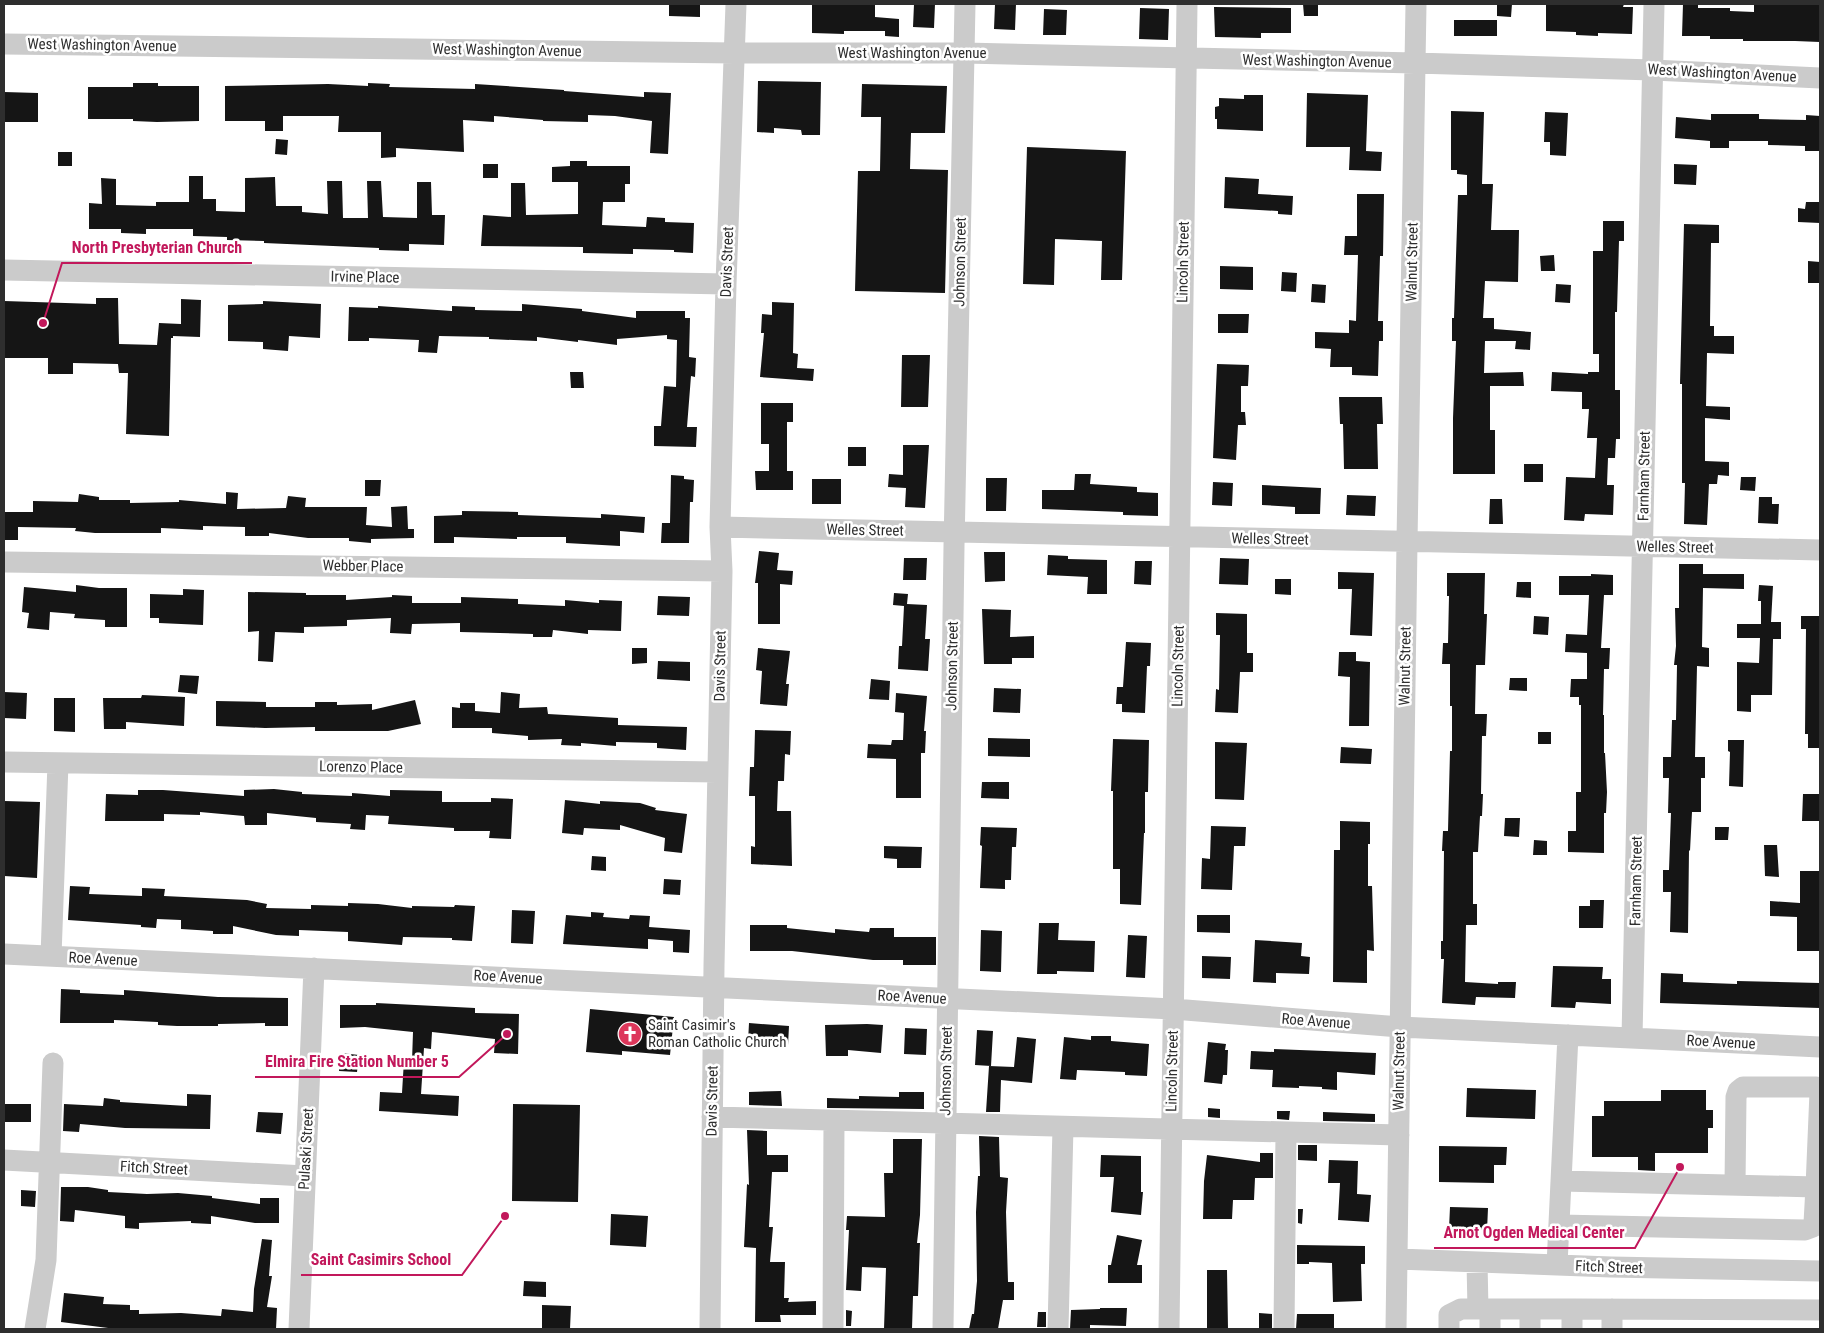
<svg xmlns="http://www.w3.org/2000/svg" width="1824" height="1333" font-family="'Roboto Condensed',sans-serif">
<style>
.building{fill:#151515}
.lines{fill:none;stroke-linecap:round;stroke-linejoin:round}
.minor{stroke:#cbcbcb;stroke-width:21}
.labels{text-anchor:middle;stroke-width:5;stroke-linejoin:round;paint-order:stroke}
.street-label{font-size:15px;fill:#2e2e2e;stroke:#fff}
.poi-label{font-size:15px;fill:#2e2e2e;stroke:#fff;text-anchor:start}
.leader{fill:none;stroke:#c2185b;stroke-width:2}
.callout-dot{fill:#c2185b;stroke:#fff;stroke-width:2}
.callout-label{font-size:16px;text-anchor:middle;font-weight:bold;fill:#c2185b;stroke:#fff;stroke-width:5;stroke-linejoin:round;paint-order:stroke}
</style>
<rect width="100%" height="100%" fill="#fff"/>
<path class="building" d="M669,4H700V17L669,16Z
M812,4H875V17L899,19V37L885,36V31H844V34L812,33Z
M914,4H935L934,28L913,27Z
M995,4H1016L1015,30L994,29Z
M1303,4H1318V16H1304Z
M1497,4H1512L1511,17L1497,16Z
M1546,4H1624L1623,7H1633L1632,34L1598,33V36L1576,35V32L1546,31Z
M1683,4H1698V8H1730V11L1754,12V4H1820V42L1795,41H1743V39H1710V36H1682Z
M1214,7L1291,8V33H1261V38L1215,37Z
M1140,8L1169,9L1168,40L1139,39Z
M1044,9L1067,10L1066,35H1043Z
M1454,20H1497V36H1454Z
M758,81L821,82L820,135H802L801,130L774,128V133L757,132Z
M133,83H158V86H199V121L157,122L133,121V119H88V87H133Z
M368,83L390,84L389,87L475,89V84L564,90V91L644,97V92L671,93L668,154L650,153L652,121L615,116L588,115V122L543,121V120L494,116V122L463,120L464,152L396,148V157L381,158V132H338L339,116H283V131H265V121H225V86L328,84L368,86Z
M862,84L947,86L945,133H911L910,169L948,170L945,293L855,291L858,171H880L881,117H861Z
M4,92L38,93V122H4Z
M1307,93L1368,95L1366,151L1382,152L1381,171L1349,170L1350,147H1306Z
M1244,95H1263V131L1217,129V119H1215V107L1219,106V98L1244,99Z
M1451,111L1484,112L1482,184H1493L1491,230H1519L1518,282L1485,281L1483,318H1494V329L1531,332L1530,350L1515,349L1516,341H1485L1484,373L1523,372L1524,386H1490V430H1495V474H1453V418L1456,341H1452V318H1454L1458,195H1467V175L1457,174V170H1451Z
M1545,112L1568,113L1566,156L1550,155V142H1544Z
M1711,114H1759V119L1806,120V115L1820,116V151H1805V146L1768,145V141H1729V148H1710V141L1675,138L1676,117L1711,120Z
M276,139L288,140L287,155L275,154Z
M1027,147L1126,151L1122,280H1101L1102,241L1055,239L1054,285L1023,284Z
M58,152H72V166H58Z
M570,161H587V166H630V184H625V202H603L602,225L646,227L647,217L665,218V222L694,223L693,253L674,252V250L633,249V254L583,253V247L481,246L483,215L511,217V183H525L526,215L578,214V182H552V167L570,166Z
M483,164H498V178H483Z
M1674,164L1697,165L1696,185L1674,184Z
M189,176H203V199H216V211L245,212V178L275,177L276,206H302V212L328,214L327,181H342L343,218H368L367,181H381L383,217L417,218V182H431L432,215H445L444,245L409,244V251L379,250V248L264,243V241L227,240V237L193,236V229H146V234L121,233V229H89V203L102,204L101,178L116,179V205L156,206V202H189Z
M1225,177L1259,179L1258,194L1293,196L1292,215L1278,214V211L1224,208Z
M1357,194H1384L1383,256H1380L1378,321H1383V341H1379L1378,376L1352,375V367H1330L1331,349L1315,348V332L1349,333V320L1356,321L1358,255H1344L1345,236H1357Z
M1806,202H1820V223L1798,222V208L1805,209Z
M1603,221H1624V241H1619L1617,312H1615V390H1620V439H1616L1615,458H1608L1607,485H1614L1613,515L1585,514L1584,521L1564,520L1566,477L1595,478L1597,438H1587L1589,409H1582V392L1551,391L1552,372L1588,374V372H1599V354H1593V251H1603Z
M1684,224L1719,225V243H1711L1710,326H1714V336H1734V354L1707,353L1706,406L1730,407V420L1705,418V461L1729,462V476L1718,475L1717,484H1709L1707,525L1684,524L1685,483H1682V384H1680Z
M1554,255L1555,271H1541L1540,256Z
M1808,261L1820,262V283H1808Z
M1220,266L1253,267V290L1220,289Z
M1282,272L1297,273L1296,292L1281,291Z
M1312,284L1326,285L1325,303L1311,302Z
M1556,284L1571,285L1570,303L1555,302Z
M96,298H118L119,344L157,345L159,323L181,324V299L201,300L200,337L173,336V338H171L169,436L126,434L128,373H119L118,364L73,363V374H48V358H4V301L96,304Z
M263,301L321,304L320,338L289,336L288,351L263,349V342L228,341V305L263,304Z
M772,302L794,303L793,353L798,354L797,368L814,369L813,381L760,377L764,333H761L762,314L772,315Z
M522,304L582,309V311L636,318V311H685V318H690L689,357L696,358L695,377L691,376L687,427H697L696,447L654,446V426H661L664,386L676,387L677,340L667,339V335L617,339V345L578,340V342L537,337V341L489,339V337L439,336L437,353L418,352L419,340L369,338V341H348L349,307L378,308V306L452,311V306L475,307V310L522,311Z
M1218,314H1249L1248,333H1218Z
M902,355H930L928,407H901Z
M1217,364L1249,365L1248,386H1241V412H1245L1246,425H1238L1236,460L1213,458Z
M570,372H583L584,388H571Z
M1339,397H1382L1383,424H1377L1378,469H1344L1343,424H1340Z
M761,403H793V422H787V471H793V490H756L755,471H769V444H761Z
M903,445H929L925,508L905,507L906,488L888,487L889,474L903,475Z
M848,447H866V466H848Z
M1524,464H1543V482H1524Z
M1075,474H1091L1090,484L1137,487V492L1158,493V516L1123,515V512L1042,509V490H1074Z
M671,475L684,476V479L694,480L693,502H690L689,543H661L662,523H670Z
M1741,477H1756L1755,491L1740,490Z
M986,478H1007L1006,511H986Z
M812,479H841V504H812Z
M365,480H381L380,496H365Z
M1213,482L1233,483L1232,506L1212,505Z
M1262,485L1321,488L1320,514H1295V507L1262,505Z
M226,492L238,493L237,509L286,508L288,496L306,498L305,507H367L366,525L392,527L391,507L407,506L408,529H414V538L371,539V543L349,541V538H308L269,533V536H245V527L203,526V530L161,528V533H95L75,531L76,528L18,527V540H4V512H33V501L78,502L79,494L99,497V500H130V503L179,502V500L226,504Z
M1347,495L1376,496L1375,516L1346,515Z
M1759,497H1772V504H1779L1778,524L1758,523Z
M1490,499H1502L1503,524H1489Z
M462,511L518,512V515L601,518V514L645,517L644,533L620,531V546L566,543V537H517V539L454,537V543H434V516L462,515Z
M759,551L779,553L777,570L793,571L792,585L780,584V624H758V583H755Z
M984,552H1005V581L985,582Z
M1048,555L1068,556V559L1107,560V594H1087L1088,577L1047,575Z
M904,558H927L926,580H903Z
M1220,558L1249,559L1248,585L1219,584Z
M1135,561H1152L1151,585L1134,584Z
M1679,564H1703V574H1744V589L1703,588L1702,647L1709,648V667L1697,666L1695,757H1705V778H1701V812H1692L1690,851L1689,850L1688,933L1670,932L1671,892H1663V870H1669L1671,813H1668L1669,778H1663V757H1671L1672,720H1676L1677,665H1674L1676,646L1675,608H1679Z
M1338,572L1374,573L1372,636L1350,635L1352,589H1338Z
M1447,573H1485L1484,614H1487L1485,665H1476L1475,714H1487L1486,736H1482L1481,794H1483L1482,816H1480L1478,852H1473V904H1477V925H1466L1465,982L1498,984V982H1516L1515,998L1476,997L1475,1005L1442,1003L1444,959H1441V941H1443L1444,851H1442L1443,831H1448L1450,751H1452V706H1450V664H1442L1443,643H1448L1449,596H1447Z
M1591,574L1613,575V595H1604L1601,648H1610L1609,669H1604L1603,715H1604V753H1605L1607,792L1606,813H1604V853L1568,852V831H1576V792H1581V705H1579V697H1570L1571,679H1587V653L1565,652L1566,634L1587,635L1589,595H1559V576H1591Z
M1275,579H1291V595L1275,594Z
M1517,582H1531V598L1516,597Z
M76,585L99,588H127V627H105V620L74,618L75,614L50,612L49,630L27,628L29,613L22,612L24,587L76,592Z
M1759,585L1773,586L1771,622H1781V639H1773L1772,695H1751V712L1737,711V662L1759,663L1760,638H1737V624H1761V601H1758Z
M183,589L204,590L203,625L159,623V618H150V594L183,595Z
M248,592L306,593V595H346V600L392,597V595L412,596V603H461V597L518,599V604L565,606V600L599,603V600L622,601L621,631L588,630V634L553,630L552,637H533V634L460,632V623L412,624L411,634L390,633L391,618L347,620V626L304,627V633L275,632L273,662L258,661L259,631L248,632Z
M894,593L908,594L907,604L927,605L925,639H930L928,671L898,669L899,646H902L904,606L893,605Z
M658,596L690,597L689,616L657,615Z
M982,609L1011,610L1010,637L1034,636V658H1012V664H984Z
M1216,613L1247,614V653H1253V672H1240L1238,713L1215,712L1216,689L1219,690L1220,635H1216Z
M1534,616L1549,617L1548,635L1533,634Z
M1801,616H1820V748H1808V734H1805L1806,629H1801Z
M1126,642L1151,643L1150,666H1147L1145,713L1122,712V704H1116L1117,687H1123Z
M632,648H647V663L632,664Z
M758,648L790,651L786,684H789L787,706L760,704L762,671L756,670Z
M1339,652H1356V661L1370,662L1369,726H1349L1350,677L1338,676Z
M658,661L690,662V681L657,679Z
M180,675L199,676L197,694L178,692Z
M1510,678H1527V691L1509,690Z
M871,679L890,681L889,700L869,699Z
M994,688L1021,689L1020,713L993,712Z
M4,692L27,693L26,719L4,718Z
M501,692L520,694L519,708L547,707L548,714L618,718V725L687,727L686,750L657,748V743L616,742V746L581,743V746L561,745L562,739L528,740V736L492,733V728H452V707L460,708V703H475V711L500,713Z
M896,693L927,696L924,731H926L925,753H921V798H896V759L867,758L868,744L891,745L892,740H903L904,713L895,712Z
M142,695L185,697L184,726L126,722V729H104L103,698H141Z
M54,698H75V732L54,731Z
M415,700L421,724L388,731H315V727L265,728L216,726V701L266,702V707H315V702H337V705L372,704V710Z
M755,730L791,731L790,755L785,754L784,781H778L777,811H791L792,866L751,864V846L755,847V796H749L750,767H754Z
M1538,732H1551V744H1538Z
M988,738L1030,739V757L988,756Z
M1113,739L1149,740L1148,792H1145V833H1144L1141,905L1120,904V869H1113V791H1111Z
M1728,740H1744L1743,787L1729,786L1730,752L1728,751Z
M1215,742L1247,743L1244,800L1215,799Z
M1341,747L1372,749L1371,764L1340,763Z
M982,782H1009V799L981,798Z
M274,789L302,792V794L352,796V793L390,796V790L442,791V802H491V798L513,799L511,839L489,838L490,831H454V828L388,824L389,816L366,815L365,830L350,829L351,824L316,822V818L267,813V825H245L244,816L200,812V815L164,814V821H105L106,794L138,795V790H163L244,796V790Z
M1803,794H1820V821H1802Z
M565,800L600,804V801L640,803L656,808L655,810L687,814L682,853L664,851L665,838L620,825V830L584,828L583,835L562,833Z
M4,801L40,802L37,878L4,876Z
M1505,818H1520L1519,837L1504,836Z
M1340,821L1370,822V844H1368V886H1372L1374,951L1367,950V983L1333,982L1334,850H1340Z
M1211,826L1246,827L1245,846H1234L1232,890L1201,889L1202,858L1210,859Z
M981,827L1017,828L1016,847H1012L1011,880H1005V889L980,888L982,846L980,845Z
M1715,827H1729L1728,840H1715Z
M1534,840L1547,841V855H1533Z
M1764,845H1777L1779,877L1765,876Z
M884,846L922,847L921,868H897V859L884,858Z
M592,856L606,857V871L591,870Z
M1800,871H1820V951H1797V917L1770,916V901L1800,903Z
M664,879L681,880L680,895L663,894Z
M70,886L90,887L89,894L142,896V888L165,889L164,896L247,900L267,904L266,908L311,909V905L348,906V903L378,904L412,908V906L454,907L455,905L475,906L472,941L452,940V938L403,937L402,945L348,941V932L299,930V936L276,935L233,926V934H213V931L181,929V920L157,919L156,928L141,927V925L68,920Z
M1590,900H1604L1603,928H1579V906H1590Z
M512,910L535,911L533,944L511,943Z
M591,912L604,913L603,917L629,919L630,915L650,916L649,927L690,930L689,953L673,952V941L648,939V949L563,944L566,915L591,917Z
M1197,915H1230V933L1197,932Z
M1039,923H1059L1058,940L1095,941L1094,972L1057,971V974H1037Z
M750,925H787V928L835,933V929L869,932L870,928H894V937H936V965H903V960H873L792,951H750Z
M981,930L1002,931L1001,972L980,971Z
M1128,935L1147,936L1145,978L1126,977Z
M1255,940L1302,943L1301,956L1310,957L1309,974L1276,973V983L1253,982Z
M1202,956L1231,957L1230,979L1202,978Z
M1553,966L1603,967L1602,979H1611V1004L1576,1002L1575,1008L1551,1007Z
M1661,973L1683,974V982L1737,984V981L1820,983V1008L1660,1003Z
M61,989L80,990V993L124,995V990L218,997L288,998V1026H265V1023L218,1024V1026H177L158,1025V1022L114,1020V1023H60Z
M376,1003L475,1008V1013L519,1014L518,1054L494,1053L495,1039L432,1032L431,1049L424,1048L421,1094L459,1096L458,1116L379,1111L380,1092L402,1093L404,1060L412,1061L413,1032L365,1027L340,1028V1005H376Z
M590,1009L674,1017L670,1055L622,1051V1055L586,1052Z
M749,1023L789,1026L788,1045L748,1042Z
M867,1024L883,1025L881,1053L848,1050V1056H826L825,1025Z
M905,1028L927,1029L926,1055L904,1054Z
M977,1030L993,1031L991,1066L975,1065Z
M1091,1036H1111V1041L1149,1044L1147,1076L1125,1075V1072L1077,1070L1076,1080L1060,1079L1064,1037L1091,1040Z
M1017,1037L1036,1039L1032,1083L1001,1080L1000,1112H986L989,1066L1014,1067Z
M1208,1042L1226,1044L1225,1050H1228L1227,1075H1223L1222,1084L1204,1082Z
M1274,1049L1376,1053L1375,1075L1337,1072V1090L1322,1089V1087L1299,1086V1088L1272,1087L1273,1070L1250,1069L1251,1051L1274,1052Z
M341,1053L359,1055L357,1072L339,1071Z
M1467,1088L1536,1090L1535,1119L1466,1117Z
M1661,1090H1706V1110H1713V1128H1708V1153H1655V1171L1638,1170V1157H1592V1116H1604V1101H1661Z
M781,1091L782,1106L749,1105V1092Z
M899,1092H924V1109L827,1108V1098L859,1099V1096L899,1097Z
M187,1094L211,1095L210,1129L125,1128L80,1124L79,1132L63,1131L64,1104L103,1106L104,1098L120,1100V1102L187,1106Z
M4,1104H31V1122H4Z
M513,1104L580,1105L578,1202L512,1201Z
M1208,1108L1220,1109V1118L1208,1117Z
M1277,1111H1290L1289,1120L1277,1119Z
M258,1112L283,1113L281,1134L256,1132Z
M1323,1112L1375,1114V1122L1323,1121Z
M747,1130L767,1131V1155H788V1172H772L769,1227H773L770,1262H785L784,1298H789L788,1302L816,1301V1315H780L781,1322H755L756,1248L744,1247L747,1184L749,1185Z
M979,1136L999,1137L1000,1177L1008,1178L1006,1212L1008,1282H1014V1300H1003L998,1329H969L972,1314H974L977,1281L976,1212L978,1176H980Z
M893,1139H922L920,1215L917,1243H920L918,1296H913L912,1329H884L886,1268L862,1267L861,1291L846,1290L849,1230H846L847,1216L885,1217L884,1173H893Z
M1298,1145H1317V1161L1298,1160Z
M1439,1146L1507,1147L1506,1165H1494V1183L1439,1182Z
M1260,1153H1273V1178H1255L1254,1200H1233L1232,1219H1203L1204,1181L1207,1155L1260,1162Z
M1101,1155L1141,1156V1192H1143L1141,1215L1111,1212L1114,1177H1100Z
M1329,1160L1358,1161L1357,1194L1371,1195L1369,1222L1338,1220L1340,1183H1328Z
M61,1187H88L108,1190V1192L147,1194L178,1193L212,1196V1198L260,1204V1198H279V1223H255L211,1216V1224L191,1223V1221L139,1223V1229L125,1228V1216L75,1210L74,1222L60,1221Z
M21,1190L36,1191L35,1207L21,1206Z
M1450,1207L1488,1208L1487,1231L1449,1229Z
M1298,1209H1303L1302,1224L1298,1223Z
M611,1214L648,1216L646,1247L610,1245Z
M1117,1235L1142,1240L1137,1265H1142V1283H1108V1265H1111Z
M262,1239L272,1240L269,1276H272L267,1307L277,1308L276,1329H116L61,1322L64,1293L104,1297L103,1304L130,1305V1310H139V1314L181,1313L221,1316L222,1309L253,1312L254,1289Z
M1297,1245L1365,1246V1264H1361L1362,1301L1333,1302L1332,1263L1309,1262V1264H1297Z
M1207,1270H1227L1228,1329H1207Z
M524,1281L546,1282V1297L523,1296Z
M542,1305L571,1306L570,1329H542Z
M1100,1308H1127L1126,1326L1090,1325V1329H1070L1071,1310L1100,1309Z
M846,1310L852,1311L851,1326H846Z
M1038,1312H1046V1327H1037Z
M1259,1313L1272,1314V1328H1259Z
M1297,1314H1334V1329H1296Z"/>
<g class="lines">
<path class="minor" d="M4,44L735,53H964L1415,63L1653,70L1820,78
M4,270L726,284
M720,527L1820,550
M4,562L722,571
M4,762L717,772
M4,954L1173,1009L1400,1027L1820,1047
M51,956L58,763
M1632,1038L1654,4
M712,1117L1399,1135
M4,1160L305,1176
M1735,1185L1736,1097L1738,1091L1743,1087H1816L1820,1092L1816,1187H1820
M1559,1225L1805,1230L1813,1227L1814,1223L1816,1187L1561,1181
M1398,1259L1611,1267L1820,1271
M1477,1262L1478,1309
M1557,1265L1568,1035
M1612,1309V1329
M35,1329L46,1260L53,1063
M299,1329L314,968
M710,1329L714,966L722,571L720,527L726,284L736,4
M833,1329L834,1121
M943,1329L954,546L965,4
M1058,1329L1063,1127
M1169,1329L1187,4
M1284,1329L1286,1132
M1396,1329L1407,542L1416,4
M1449,1329V1315L1461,1309H1572
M1490,1329V1309
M1530,1329V1309
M1572,1329V1309L1820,1310"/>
</g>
<defs>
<g id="church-disc" transform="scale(1.25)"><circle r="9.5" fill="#dd375b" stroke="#fff"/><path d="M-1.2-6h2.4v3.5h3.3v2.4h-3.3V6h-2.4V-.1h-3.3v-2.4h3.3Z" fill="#fff"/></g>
</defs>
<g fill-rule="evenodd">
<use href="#church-disc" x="630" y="1034"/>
</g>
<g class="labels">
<g class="street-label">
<text transform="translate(102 45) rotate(1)" y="5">West Washington Avenue</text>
<text transform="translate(507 50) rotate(1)" y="5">West Washington Avenue</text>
<text x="912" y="58">West Washington Avenue</text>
<text transform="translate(1317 61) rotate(1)" y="5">West Washington Avenue</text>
<text transform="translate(1722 73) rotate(3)" y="5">West Washington Avenue</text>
<text transform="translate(727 262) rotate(-88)" y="5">Davis Street</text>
<text transform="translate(960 262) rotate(-89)" y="5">Johnson Street</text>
<text transform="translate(1183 262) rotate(-89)" y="5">Lincoln Street</text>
<text transform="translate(1412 262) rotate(-89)" y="5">Walnut Street</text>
<text transform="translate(365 277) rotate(1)" y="5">Irvine Place</text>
<text transform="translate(1644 476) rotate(-89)" y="5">Farnham Street</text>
<text transform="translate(865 530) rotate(1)" y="5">Welles Street</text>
<text transform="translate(1270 539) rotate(1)" y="5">Welles Street</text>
<text transform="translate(1675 547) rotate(1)" y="5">Welles Street</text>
<text transform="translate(363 566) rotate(1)" y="5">Webber Place</text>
<text transform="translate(720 666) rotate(-89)" y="5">Davis Street</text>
<text transform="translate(952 666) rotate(-89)" y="5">Johnson Street</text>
<text transform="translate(1178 666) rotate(-89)" y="5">Lincoln Street</text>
<text transform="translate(1405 666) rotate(-89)" y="5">Walnut Street</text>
<text transform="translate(361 767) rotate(1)" y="5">Lorenzo Place</text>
<text transform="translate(1636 881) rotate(-89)" y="5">Farnham Street</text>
<text transform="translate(103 959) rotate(3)" y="5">Roe Avenue</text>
<text transform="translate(508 977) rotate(3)" y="5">Roe Avenue</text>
<text transform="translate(912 997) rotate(3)" y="5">Roe Avenue</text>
<text transform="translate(1316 1021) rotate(4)" y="5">Roe Avenue</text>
<text transform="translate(1721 1042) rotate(3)" y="5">Roe Avenue</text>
<text transform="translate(946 1071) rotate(-89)" y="5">Johnson Street</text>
<text transform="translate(1172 1071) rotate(-89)" y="5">Lincoln Street</text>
<text transform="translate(1399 1071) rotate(-89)" y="5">Walnut Street</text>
<text transform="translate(712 1101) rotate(-89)" y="5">Davis Street</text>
<text transform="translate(306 1149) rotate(-87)" y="5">Pulaski Street</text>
<text transform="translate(154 1168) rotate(3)" y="5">Fitch Street</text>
<text transform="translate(1609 1267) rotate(2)" y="5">Fitch Street</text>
</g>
<g class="poi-label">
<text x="648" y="1030">Saint Casimir's<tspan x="648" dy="17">Roman Catholic Church</tspan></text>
</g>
</g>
<path class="leader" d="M43 323L62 263H252M507 1034L459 1077H255M1680 1167L1635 1248H1434M505 1216L462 1275H301"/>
<g class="callout-dot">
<circle cx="43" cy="323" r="5"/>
<circle cx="507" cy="1034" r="5"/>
<circle cx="1680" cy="1167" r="5"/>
<circle cx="505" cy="1216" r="5"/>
</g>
<g class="callout-label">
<text x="157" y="253">North Presbyterian Church</text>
<text x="357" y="1067">Elmira Fire Station Number 5</text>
<text x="1534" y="1238">Arnot Ogden Medical Center</text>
<text x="381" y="1265">Saint Casimirs School</text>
</g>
<rect width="1824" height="1333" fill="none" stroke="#2e2e2e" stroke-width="10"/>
</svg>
